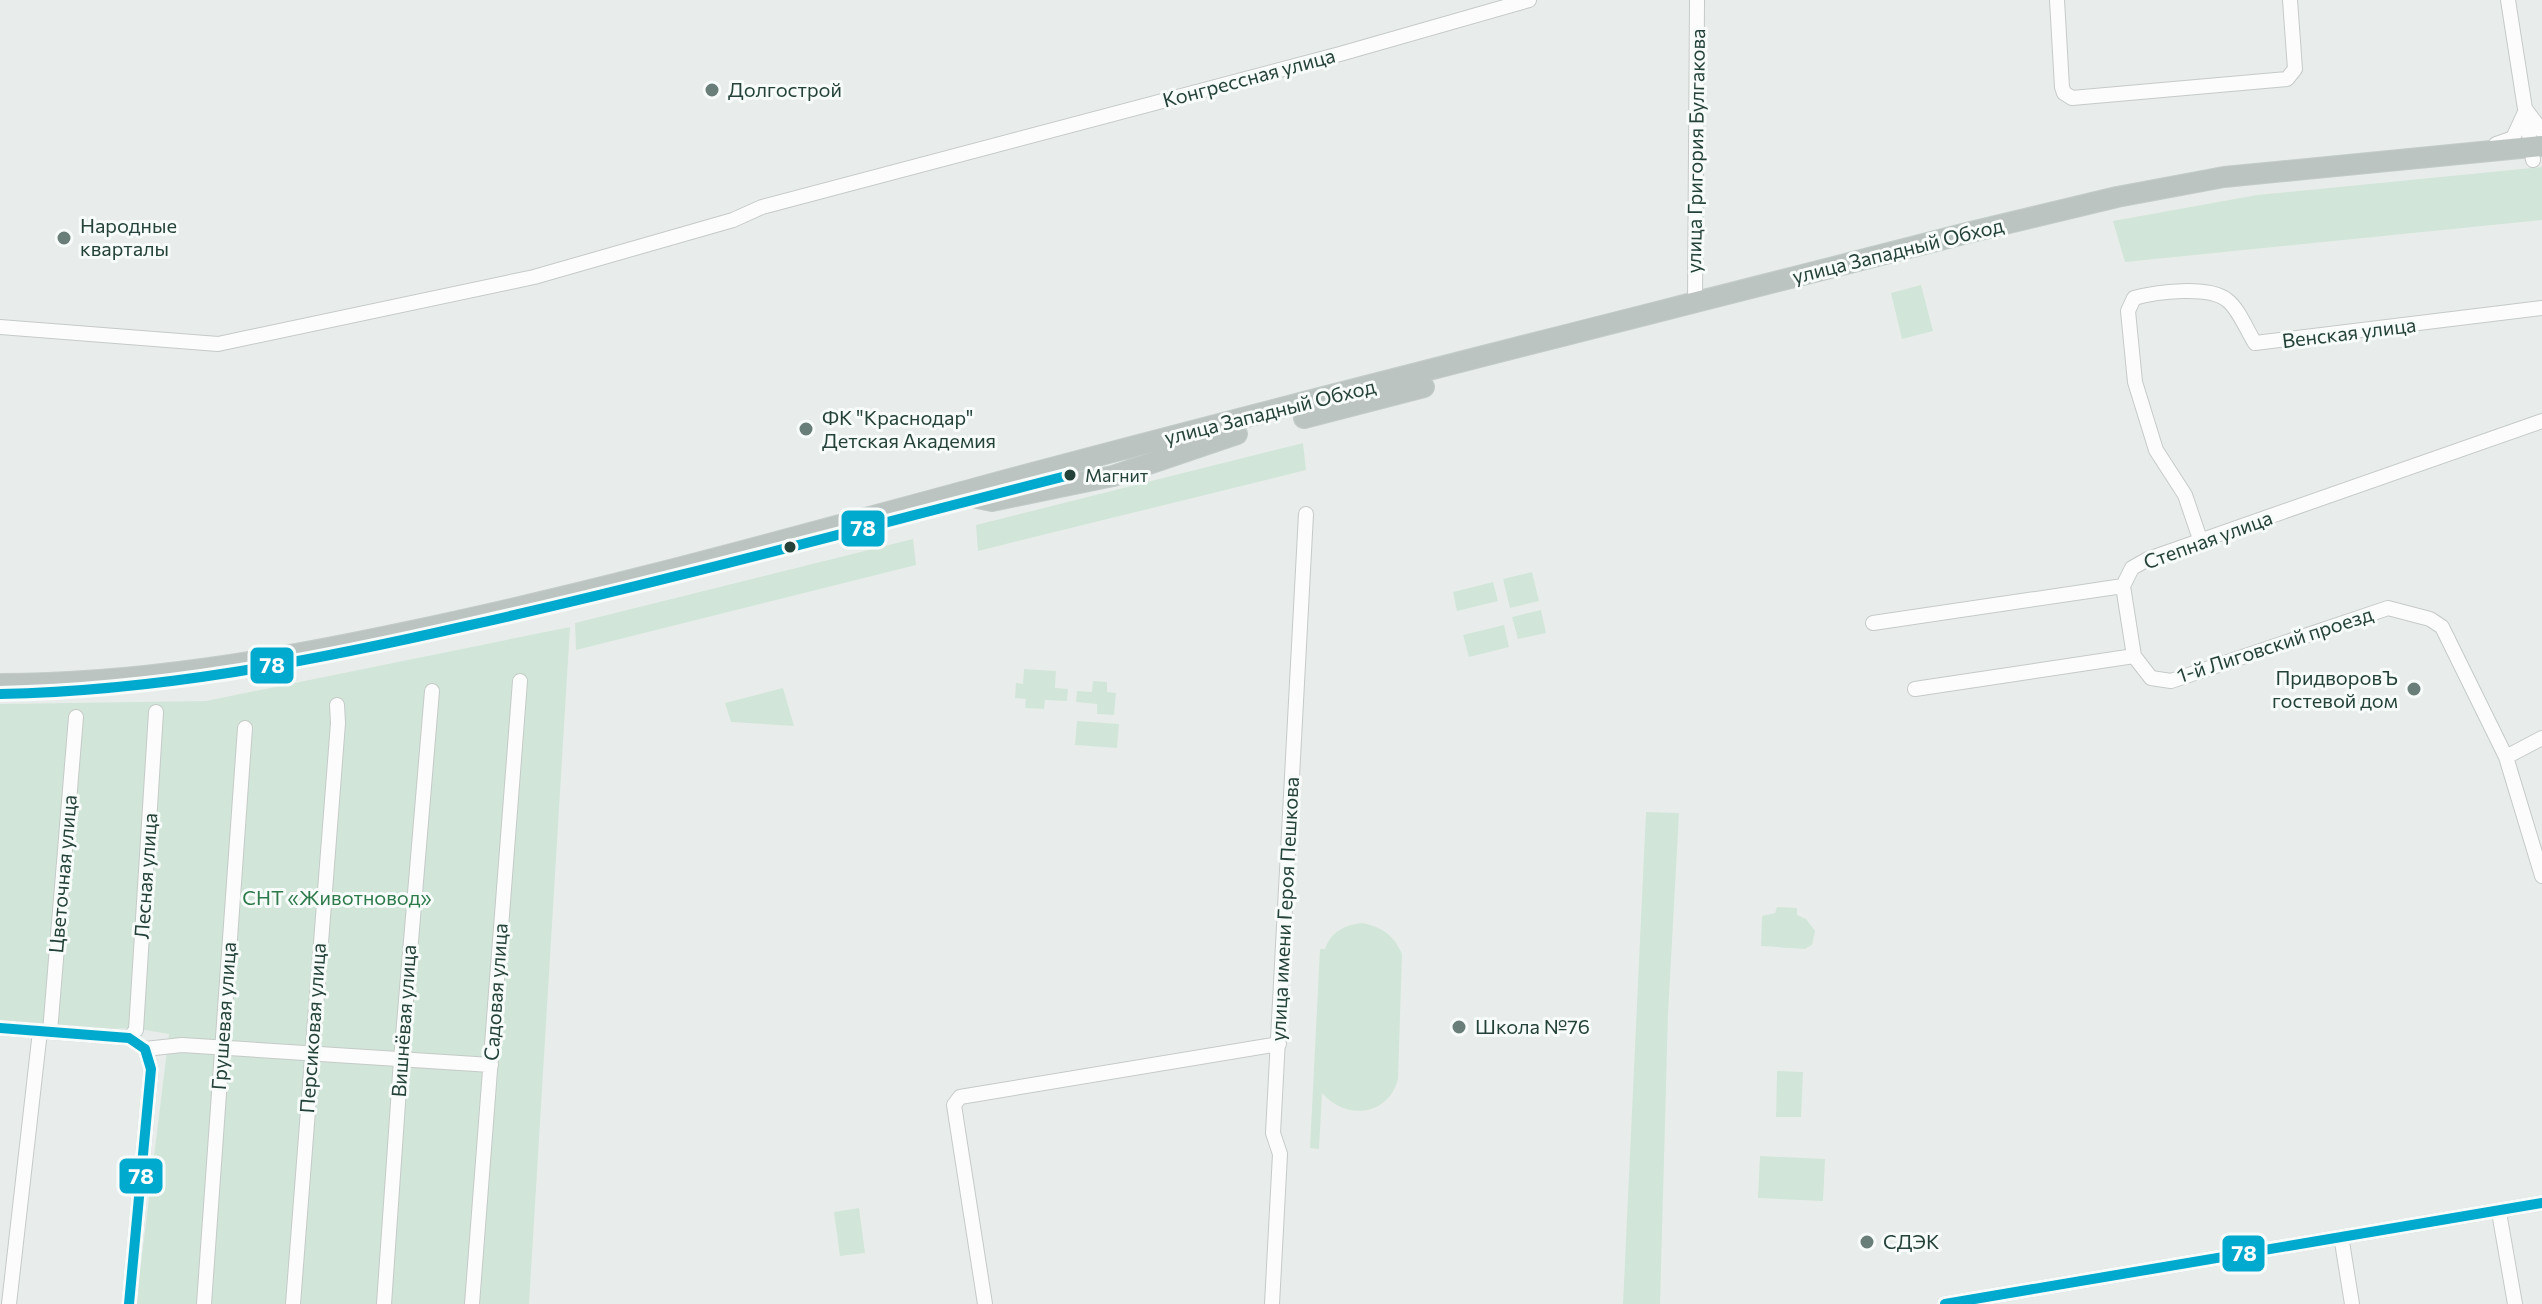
<svg xmlns="http://www.w3.org/2000/svg" width="2542" height="1304" font-family="Commissioner,sans-serif">
<style>
.green{fill:#d1e6d8}
.lines{fill:none;stroke-linecap:round;stroke-linejoin:round}
.minor-casing{stroke:#c5cac8;stroke-width:16}
.highway-casing{stroke:#c3ccc9;stroke-width:22}
.minor{stroke:#fcfcfc;stroke-width:14}
.highway{stroke:#bcc4c2;stroke-width:20}
.bus-1-casing{stroke:#f7fbf9;stroke-width:16}
.bus-1{stroke:#00a9ce;stroke-width:10}
.poi-dot{fill:#697e78;stroke:#f7fbf9;stroke-width:3}
.bus-dot{fill:#24423a;stroke:#f7fbf9;stroke-width:3}
.labels{text-anchor:middle;stroke-width:6;stroke-linejoin:round;paint-order:stroke}
.bus-label{font-size:18px;fill:#24423a;stroke:#f7fbf9;text-anchor:start}
.street-label{font-size:20px;fill:#24423a;stroke:#f7fbf9}
.poi-label{font-size:20px;fill:#24423a;stroke:#f7fbf9;text-anchor:start}
.park-label{font-size:20px;fill:#2d7a4b;stroke:#f7fbf9}
.line-badge{stroke:#f7fbf9;stroke-width:3}
.badge-label{font-size:22px;text-anchor:middle;font-weight:bold;fill:#fff}
</style>
<rect width="100%" height="100%" fill="#e8edeb"/>
<path class="green" d="M2542,167V220L2125,262L2113,221L2257,195Z
M1921,285L1933,331L1902,339L1891,293Z
M1303,443L1306,470L978,551L976,525Z
M913,539L916,565L576,650L575,623Z
M1532,572L1539,601L1510,608L1503,579Z
M1493,582L1498,601L1457,611L1453,592Z
M1541,610L1546,633L1518,639L1512,617Z
M1504,625L1509,647L1469,657L1463,635Z
M570,627L529,1304H136L169,1034L133,1028L50,1032L0,1028V704L206,701Z
M1024,669L1056,671L1055,688L1068,689L1067,701L1045,700L1044,709L1025,708L1026,699L1015,698L1016,683L1023,684Z
M1093,681L1107,682V692L1116,693L1114,715L1097,714V704L1076,702L1077,691L1092,692Z
M783,688L794,726L731,722L725,703Z
M1077,721L1119,724L1117,748L1075,745Z
M1646,812L1679,813L1668,1014L1660,1304H1623Z
M1777,907L1797,908V915L1806,919L1815,931L1812,945L1805,949L1761,946L1762,916L1775,913Z
M1362,923C1382,927 1394,935 1402,954L1398,1079C1388,1117 1345,1120 1322,1093L1319,1149L1310,1148L1320,949H1325C1331,932 1344,925 1362,923Z
M1777,1071L1803,1072L1801,1117H1776Z
M1760,1156L1825,1159L1823,1201L1758,1198Z
M859,1208L865,1253L840,1256L834,1212Z"/>
<g class="lines">
<g class="minor-casing">
<path id="minor" d="M2057,0L2062,87L2064,93L2072,98L2287,79L2295,69L2290,0
M2508,0L2533,160
M2496,144L2513,138L2526,110L2542,131
M1695,303L1697,0
M0,327L218,344L534,277L733,220L762,207L1340,54L1529,0
M2201,542L2185,495L2156,450L2135,382L2128,311L2134,298C2156,292 2208,285 2227,300C2239,309 2247,331 2255,343L2542,308
M2123,586L2134,656L2151,678L2171,681L2388,608L2430,619L2442,627L2506,757L2542,876
M1873,623L2123,586L2132,568L2148,559L2542,421
M1915,689L2134,656
M2506,757L2542,738
M0,1028L129,1038L145,1049L182,1045L491,1065
M50,1032L76,717
M129,1038L136,1030L156,712
M2500,1218L2515,1304
M2342,1242L2352,1304
M9,1304L40,1031
M129,1304L151,1069L145,1049
M204,1304L245,728
M293,1304L338,723L337,705
M384,1304L401,1060L432,691
M472,1304L520,681
M985,1304L954,1105L960,1097L1279,1044
M1272,1304L1280,1154L1273,1133L1306,514
M1945,1304L2542,1203"/>
</g>
<g class="highway-casing">
<path id="highway" d="M1304,418L1424,387
M977,498L992,501L1113,476L1237,434
M0,684C136,684 270,661 402,633C595,593 784,540 973,489C1303,400 1636,318 1967,233L2117,197L2224,177L2542,146"/>
</g>
<use href="#minor" class="minor"/>
<use href="#highway" class="highway"/>
<g class="bus-1-casing">
<path id="bus-1" d="M0,694C158,691 312,661 466,626C668,581 869,526 1070,475
M0,1028L129,1038L145,1049
M129,1304L151,1069L145,1049
M1945,1304L2542,1203"/>
</g>
<use href="#bus-1" class="bus-1"/>
</g>
<g class="poi-dot">
<circle cx="712" cy="90" r="8"/>
<circle cx="64" cy="238" r="8"/>
<circle cx="806" cy="429" r="8"/>
<circle cx="2414" cy="689" r="8"/>
<circle cx="1459" cy="1027" r="8"/>
<circle cx="1867" cy="1242" r="8"/>
</g>
<g class="bus-dot">
<circle cx="1070" cy="475" r="7"/>
<circle cx="790" cy="547" r="7"/>
</g>
<g class="labels">
<g class="bus-label">
<text x="1085" y="482">Магнит</text>
</g>
<g class="street-label">
<text transform="translate(1249 78) rotate(-15)" y="7">Конгрессная улица</text>
<text transform="translate(1696 151) rotate(-89)" y="7">улица Григория Булгакова</text>
<text transform="translate(1898 251) rotate(-14)" y="7">улица Западный Обход</text>
<text transform="translate(2349 333) rotate(-7)" y="7">Венская улица</text>
<text transform="translate(1270 412) rotate(-14)" y="7">улица Западный Обход</text>
<text transform="translate(2208 540) rotate(-20)" y="7">Степная улица</text>
<text transform="translate(2275 645) rotate(-18)" y="7">1-й Лиговский проезд</text>
<text transform="translate(63 874) rotate(-85)" y="7">Цветочная улица</text>
<text transform="translate(146 876) rotate(-86)" y="7">Лесная улица</text>
<text transform="translate(1285 909) rotate(-87)" y="7">улица имени Героя Пешкова</text>
<text transform="translate(496 992) rotate(-86)" y="7">Садовая улица</text>
<text transform="translate(224 1016) rotate(-86)" y="7">Грушевая улица</text>
<text transform="translate(404 1021) rotate(-86)" y="7">Вишнёвая улица</text>
<text transform="translate(313 1028) rotate(-86)" y="7">Персиковая улица</text>
</g>
<g class="poi-label">
<text x="728" y="97">Долгострой</text>
<text x="80" y="233">Народные<tspan x="80" dy="23">кварталы</tspan></text>
<text x="822" y="425">ФК "Краснодар"<tspan x="822" dy="23">Детская Академия</tspan></text>
<text x="2398" y="685" text-anchor="end">ПридворовЪ<tspan x="2398" dy="23">гостевой дом</tspan></text>
<text x="1475" y="1034">Школа №76</text>
<text x="1883" y="1249">СДЭК</text>
</g>
<g class="park-label">
<text x="337" y="905">СНТ «Животновод»</text>
</g>
</g>
<g class="line-badge">
<rect x="840" y="509" width="46" height="39" rx="8" fill="#00a9ce"/>
<rect x="249" y="646" width="46" height="39" rx="8" fill="#00a9ce"/>
<rect x="118" y="1157" width="46" height="38" rx="8" fill="#00a9ce"/>
<rect x="2221" y="1234" width="45" height="39" rx="8" fill="#00a9ce"/>
</g>
<g class="badge-label">
<text x="863" y="536">78</text>
<text x="272" y="673">78</text>
<text x="141" y="1184">78</text>
<text x="2244" y="1261">78</text>
</g>
</svg>
